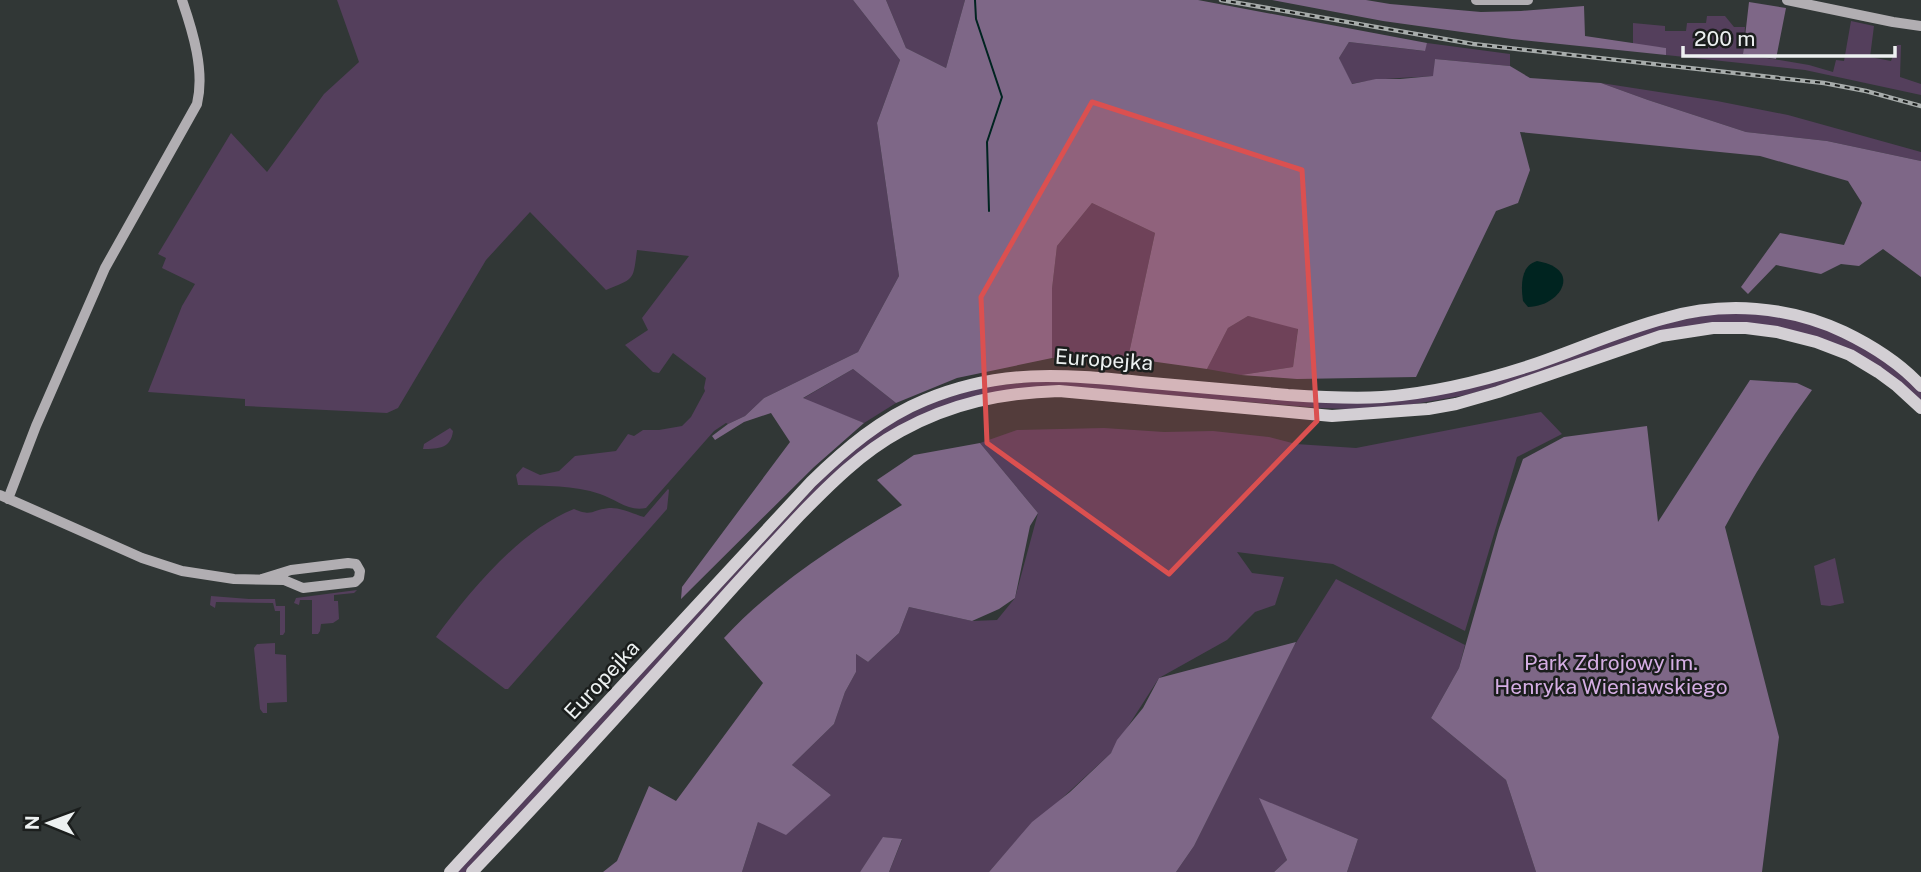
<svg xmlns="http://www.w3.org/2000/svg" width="1921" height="872" font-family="'Public Sans',sans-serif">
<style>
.green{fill:#543f5c}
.forest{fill:#7e6787}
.water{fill:#002420}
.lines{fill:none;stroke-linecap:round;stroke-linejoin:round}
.stream{stroke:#002420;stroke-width:2}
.secondary{stroke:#b1aeb2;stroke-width:10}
.primary{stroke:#d3cfd4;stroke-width:12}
.rail-casing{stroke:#a7acab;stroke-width:4.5}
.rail{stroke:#1b1e1d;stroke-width:2;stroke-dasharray:5;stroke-linecap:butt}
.marked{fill:#db5050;fill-opacity:0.2;stroke:#db5050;stroke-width:5;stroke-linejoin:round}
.labels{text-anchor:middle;stroke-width:5;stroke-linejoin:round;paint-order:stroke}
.street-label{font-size:21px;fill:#edf1f1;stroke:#1b1e1d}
.park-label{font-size:21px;fill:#d5aee4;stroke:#1b1e1d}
</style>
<rect width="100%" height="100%" fill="#313736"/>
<path class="green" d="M337,0H853L900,60L877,123L899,276L858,352L764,398L745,416L728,424L726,423L714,431L646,508C628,512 616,499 600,494C574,485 544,486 518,485L516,475L523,467L540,475L559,471L575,456L616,451L628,434L634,436L643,430H659L682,426L691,417L705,391L704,388L706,378L673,353L659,373L653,372L625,345L648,330L642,318L689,256L637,250C633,281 635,278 606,290L530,212L486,260L398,408L387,413L245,406V399L148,392L182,306L195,284L162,268L166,258L158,254L231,133L267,172L324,94L359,62Z
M886,0H965L946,68L906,48Z
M1707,16H1725L1734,27H1745L1743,54L1809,65L1833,72L1836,60L1844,61L1851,21L1874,26L1870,57L1891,61L1897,45H1901L1900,77L1921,84V95L1805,70L1666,55V48L1633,45V23L1665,26V31H1686L1687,23H1706Z
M1349,42L1424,51L1427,43L1510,54V66L1435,59L1434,76C1406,78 1379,78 1351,84L1339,58Z
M1601,83L1717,101L1788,115L1921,152V161L1827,141L1746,132L1648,100Z
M1092,203L1155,233L1128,358H1052V289L1057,246Z
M1711,314H1764L1815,324L1876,354L1921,391V401L1863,357L1728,322L1466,395L1409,405L1349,409L1320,408L1073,387L920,416L783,528L466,872H457L823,478L866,439L902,417L937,401L982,387L1048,380L1408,399L1663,324Z
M1248,316L1298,328L1293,367L1241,375L1207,369L1228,328Z
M853,369L896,403L864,423L802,399Z
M1541,412L1562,434L1517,457L1465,631L1333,564L1237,552L1252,573L1284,577L1275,605L1255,612L1227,640L1159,678L1111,753L1017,840L989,872H889L902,840L884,837L860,872H742L758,822L831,795L792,765L834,724L845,692L856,672V654L868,662L899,633L909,607L972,621L997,620L1015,598L1038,513L980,443L1017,430L1104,428L1164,432L1213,431L1269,437L1296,444L1356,448Z
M450,428L453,431C451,448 439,449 423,449L424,444Z
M668,489L669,490L667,509L508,689H505L436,637C471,590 519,531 574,509C593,517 591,510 609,508C620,507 633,514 644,517Z
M1835,558L1844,603L1830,606L1821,605L1814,566Z
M1336,579L1465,645L1459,668L1431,718L1506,780L1536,872H1347L1358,839L1260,799L1287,860L1274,872H1176L1194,846L1294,646Z
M357,590L354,593L334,595V601H338L339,619L333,623L321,624L320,631L318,634H312V600H300L299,605L294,603L296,598Z
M211,596L249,599H275L276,606H285V632L283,635H280V611H275L273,603L216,602L215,608L210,605Z
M275,643V654L286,655L287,702L267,703V713H263L260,709L254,648L257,644Z"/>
<path class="forest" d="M853,0H886L906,48L946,68L965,0H1198L1427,43L1425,51L1349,42L1339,58L1352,84L1376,79H1400L1433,76L1435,59L1510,66L1530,78L1601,83L1648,100L1746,132L1827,141L1921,161V277L1883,249L1859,266L1841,264L1821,274L1776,265L1748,294L1741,287L1780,233L1844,245L1862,203L1848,181L1760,156L1520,132L1530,170L1518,203L1496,211L1416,377L1297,379L1241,375L1293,367L1298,329L1248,316L1228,328L1207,369L1128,358L1155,233L1092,203L1057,246L1052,289V358L957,378L896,403L853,369L803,398L864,423L814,467L681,599L682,587L790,442L771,413L744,422L715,440L712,436L728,424L745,416L764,398L858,352L899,276L877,123L900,60Z
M1272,0H1366L1390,4L1481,12L1521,11L1584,6L1585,36L1666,48V55L1512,39L1383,21Z
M1749,2L1786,8L1776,59L1743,54Z
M1750,380L1797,383L1812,390C1780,434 1751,479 1725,527L1779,737L1762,872H1536L1506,780L1431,718L1459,668L1499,528L1523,459L1564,437L1647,426L1658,522Z
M980,443L1038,513L1030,526L1015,598L999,609L972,621L909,607L899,633L868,662L856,654V672L845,692L834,724L792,765L831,795L786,835L758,822L742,872H603L617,861L649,786L676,801L763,683L724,638C771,586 841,542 902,505L877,480L914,455Z
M1296,642L1194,846L1176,872H989L1032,822L1070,792L1111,753L1117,740L1143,708L1159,678Z
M1259,798L1358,839L1347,872H1274L1287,860Z
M883,837L902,839L889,872H860Z"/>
<path class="water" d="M1537,261C1584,269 1560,307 1528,307L1523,301C1521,286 1520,266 1537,261Z"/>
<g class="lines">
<path class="stream" d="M975,0L976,19L1002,97L987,142L989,211"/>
<path class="secondary" d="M1476,0H1528
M1787,0L1893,22L1921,26
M0,495L142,558L182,571L234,579L284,580L303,588L355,582L359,578L360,571L356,564L348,563L291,570L262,579
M8,499L36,426L105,268L197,104C205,71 193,32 182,0"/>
<path class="primary" d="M450,872L811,482C845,449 881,418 925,400C999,369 1063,374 1140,382C1189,386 1238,391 1288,395C1319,397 1350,399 1382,397C1433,393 1483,381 1532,365C1577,350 1620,330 1666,318C1724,301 1789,306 1844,332C1873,346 1899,362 1921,386
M472,872C554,787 634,698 713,610C741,578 770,547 799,516C830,484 862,452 901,431C952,403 1001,393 1059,391L1332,416L1428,409L1456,404L1498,392L1661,336L1713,328H1746L1777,332L1816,342L1850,355L1878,372L1897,386L1921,408"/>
<g class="rail-casing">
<path id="rail" d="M1221,0L1473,44L1824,83L1866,91L1921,106"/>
</g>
<use href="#rail" class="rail"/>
</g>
<path class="marked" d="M1092,102L1302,170L1317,421L1169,574L987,443L981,297Z"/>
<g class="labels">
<g class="street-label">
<text transform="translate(1104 360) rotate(4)" y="7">Europejka</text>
<text transform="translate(602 680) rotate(-47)" y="7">Europejka</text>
</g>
<g class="park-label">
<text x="1611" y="670">Park Zdrojowy im.<tspan x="1611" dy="24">Henryka Wieniawskiego</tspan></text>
</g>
</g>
<g transform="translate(49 823) rotate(271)" stroke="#1b1e1d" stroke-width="5" paint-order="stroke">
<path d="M0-5L12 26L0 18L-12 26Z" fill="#edf1f1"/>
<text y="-10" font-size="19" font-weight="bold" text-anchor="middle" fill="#edf1f1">N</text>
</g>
<path d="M1683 46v10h212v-10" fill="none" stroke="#edf1f1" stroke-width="3.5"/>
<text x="1694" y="46" font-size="21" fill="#edf1f1" stroke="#1b1e1d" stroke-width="5" paint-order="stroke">200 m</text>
</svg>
